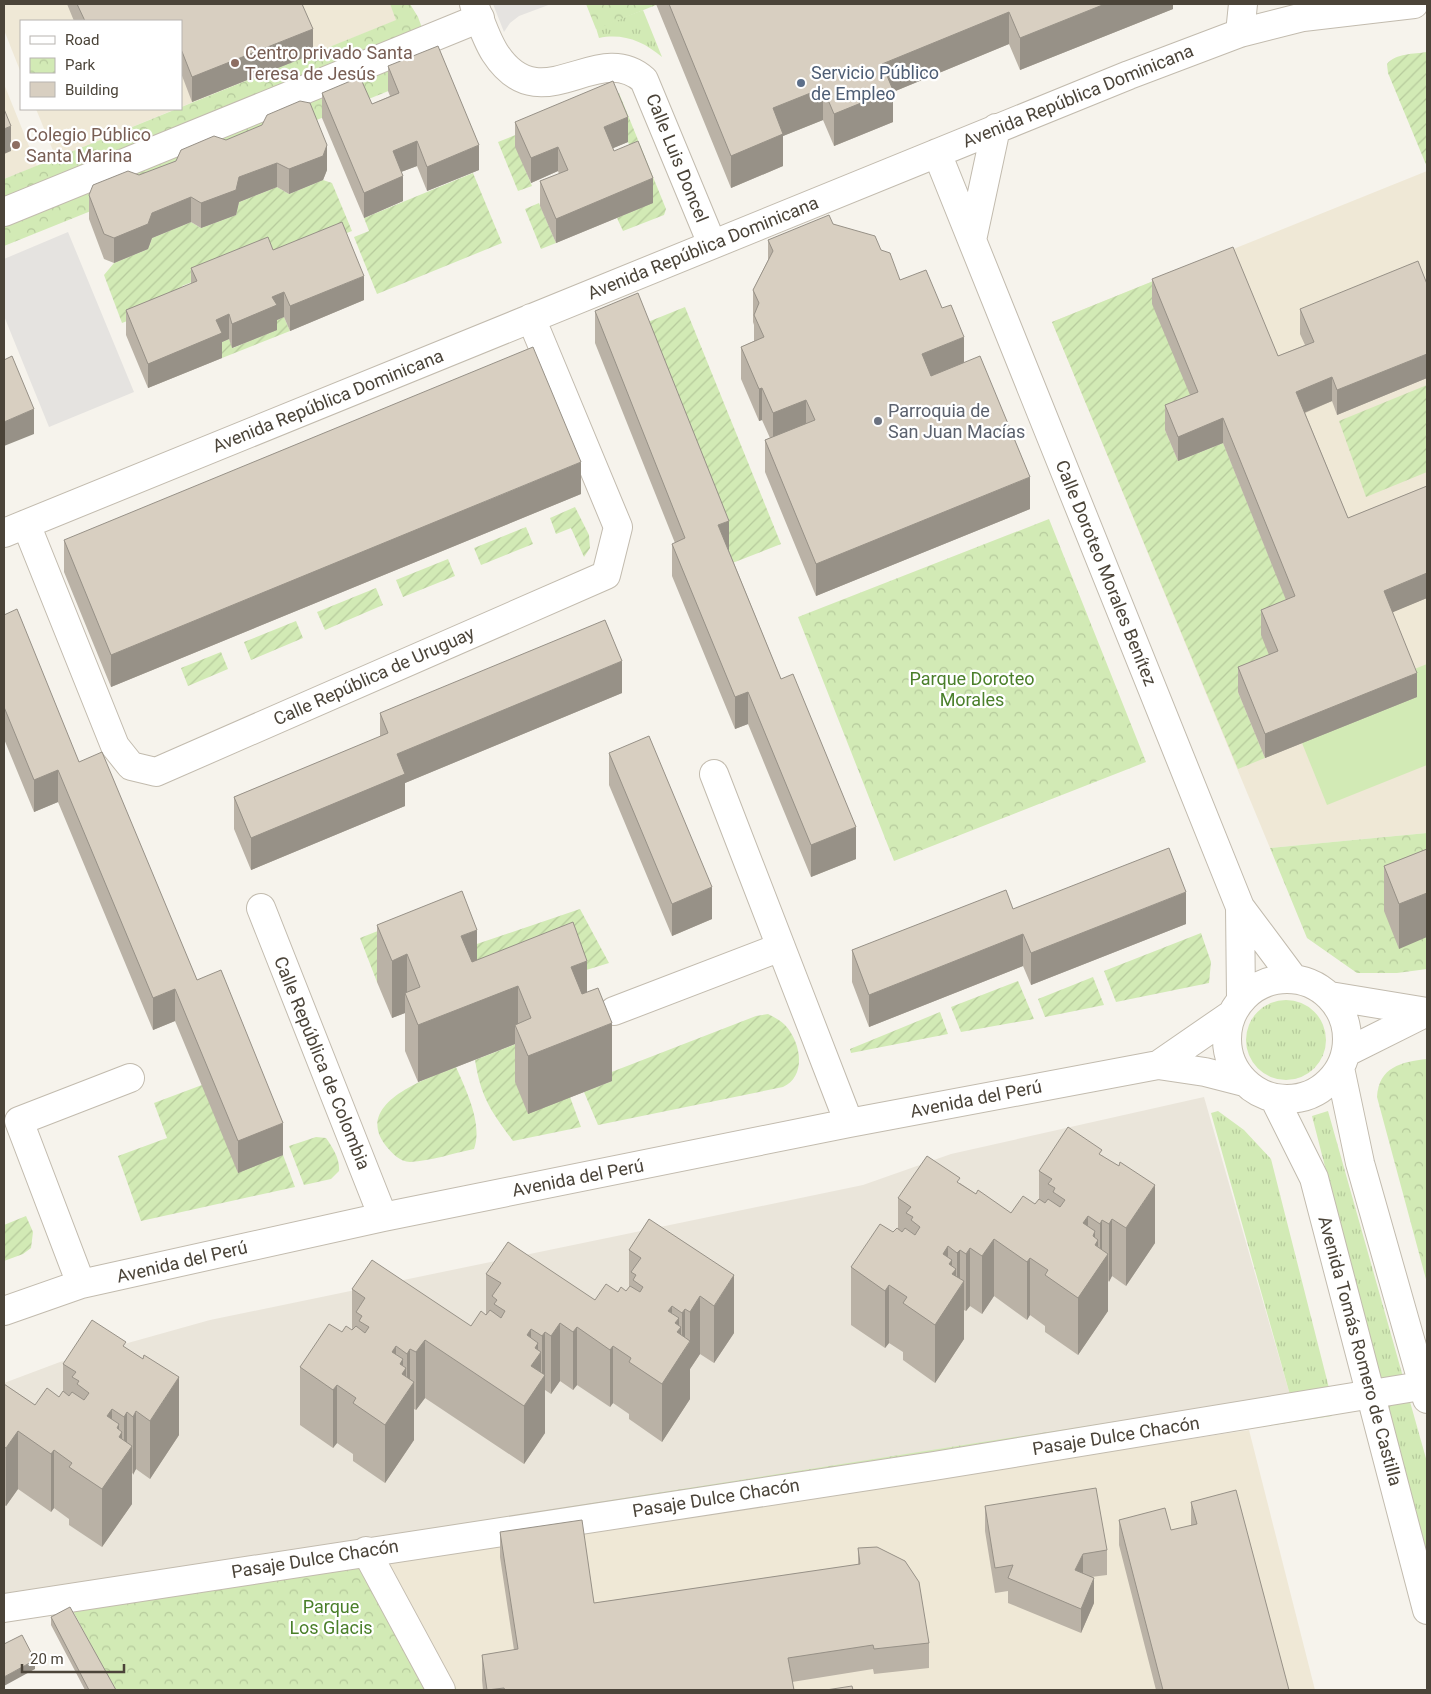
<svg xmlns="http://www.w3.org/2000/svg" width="1431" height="1694" font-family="Roboto,sans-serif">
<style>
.residential{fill:#eae5da}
.education{fill:#efe8d6}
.grass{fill:url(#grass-tufts)}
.park{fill:url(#park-crowns)}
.garden{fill:url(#garden-furrows)}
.pitch{fill:#d2eab5}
.parking{fill:#e5e3e0}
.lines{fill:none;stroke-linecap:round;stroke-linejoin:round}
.pedestrian-casing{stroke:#c2bbae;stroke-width:30}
.minor-casing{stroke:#c2bbae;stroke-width:30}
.pedestrian{stroke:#fff;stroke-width:28}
.minor{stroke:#fff;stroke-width:28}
.wall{fill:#bab2a6}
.shaded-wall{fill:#979187}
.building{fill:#d8cfc1;stroke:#979187}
.education-dot{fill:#8d6e63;stroke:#fff;stroke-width:2}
.service-dot{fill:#5c6f8a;stroke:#fff;stroke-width:2}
.worship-dot{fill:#6b7280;stroke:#fff;stroke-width:2}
.labels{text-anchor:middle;stroke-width:4.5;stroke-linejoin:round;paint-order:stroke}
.education-label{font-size:18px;fill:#785e54;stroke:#fff;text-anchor:start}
.service-label{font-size:18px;fill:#4e5e75;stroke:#fff;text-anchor:start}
.street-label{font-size:18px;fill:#4b4439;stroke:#fff}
.worship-label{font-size:18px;fill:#5b616d;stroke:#fff;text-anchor:start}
.park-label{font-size:18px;fill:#4a7f2a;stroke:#fff}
</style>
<defs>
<pattern id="grass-tufts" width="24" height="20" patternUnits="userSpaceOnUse" patternTransform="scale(1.25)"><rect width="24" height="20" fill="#d2eab5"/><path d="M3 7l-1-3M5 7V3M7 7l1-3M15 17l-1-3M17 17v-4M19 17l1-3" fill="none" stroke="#b6ca9c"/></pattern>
<pattern id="park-crowns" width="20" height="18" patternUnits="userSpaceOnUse" patternTransform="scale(1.25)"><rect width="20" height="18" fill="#d2eab5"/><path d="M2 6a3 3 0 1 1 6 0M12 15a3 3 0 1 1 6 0" fill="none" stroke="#b6ca9c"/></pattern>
<pattern id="garden-furrows" width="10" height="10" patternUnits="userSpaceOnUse" patternTransform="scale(1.25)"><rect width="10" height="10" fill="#d2eab5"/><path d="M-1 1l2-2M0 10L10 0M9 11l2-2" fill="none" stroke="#b6ca9c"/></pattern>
</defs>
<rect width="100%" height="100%" fill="#f6f3ec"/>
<path class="residential" d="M1204,1097L1290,1395L4,1595V1383L60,1362L210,1320L863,1185L951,1154Z"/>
<path class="education" d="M4,4H390L397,20L181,107V21H21V73L4,30Z
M4,84L37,166L4,179Z
M36,109H176L56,158Z
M1427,171V833L1270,848L1052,322Z
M1249,1430L1315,1690H457L387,1561Z"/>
<path class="grass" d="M643,10L662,57C643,41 623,33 599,38L596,28Z
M1246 1040a40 40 0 1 1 80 0a40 40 0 1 1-80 0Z
M1218,1111L1244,1130L1271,1159L1329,1388L1290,1395L1211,1113Z
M1328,1111L1427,1462V1563L1312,1116Z"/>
<path class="park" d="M390,4H410L418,17L438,71L4,246V179L396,20Z
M586,4H656V5L596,29Z
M1049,519L1146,762L894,861L798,617Z
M1427,833V969L1397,973H1357L1307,938L1270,848Z
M1427,1059V1283L1377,1097C1379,1067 1401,1062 1427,1059Z
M1329,1388L1332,1416L387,1561L457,1690H115L73,1611L4,1595Z"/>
<path class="garden" d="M1427,52V167L1388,73L1387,64C1396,53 1414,54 1427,52Z
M619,93L666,209L664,215L623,231L617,218L653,202L613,106L516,147L532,186L518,191L498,142Z
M473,173L502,243L377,294L354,237L369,231L364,218Z
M323,180L332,183L352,231L273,262L269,252L182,286L186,298L122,323L104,275L114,263L148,249L152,238L191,222L201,228L236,215L239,202L277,187L289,194Z
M539,203L556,243L541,249L525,209Z
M1225,252L1198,416L1165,430L1178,461L1223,443L1295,621L1278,676L1238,692L1265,758L1238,769L1052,322Z
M685,307L781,544L722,567L638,326Z
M284,317L290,331L222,358L216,344L229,339L233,348L276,330L272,322Z
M1427,385V472L1366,497L1339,421Z
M575,507L589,535L590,548L584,557L571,528L556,534L550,518Z
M526,527L533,544L481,565L474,548Z
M448,559L455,576L403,597L396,580Z
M376,588L383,605L325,630L317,612Z
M296,621L303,638L251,660L244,642Z
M221,652L228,669L188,686L181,668Z
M580,909L609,963L570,975L487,1014L462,949Z
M388,927L377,982L360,938Z
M1201,933L1211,962L1209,983L1116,1002L1104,971Z
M1093,977L1104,1005L1045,1017L1038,999Z
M1018,981L1034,1019L961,1032L951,1007Z
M940,1012L948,1034L851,1053L850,1049Z
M768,1014C774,1017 780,1020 785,1025C801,1042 807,1076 783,1087L598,1125L584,1092L612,1081L609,1073L756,1016Z
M518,1043L570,1097L581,1127L513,1141C491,1111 481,1098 475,1060Z
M456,1067C466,1090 483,1124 474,1149C454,1153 431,1161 410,1162C400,1162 392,1153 386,1146C352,1103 428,1078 456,1067Z
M202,1085L283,1155L295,1187L141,1221L118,1156L167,1138L154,1103Z
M316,1137L326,1138C333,1148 340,1159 339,1171L331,1179L304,1185L289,1146Z
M26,1216L33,1232L31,1248L23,1254L4,1261V1225Z"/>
<path class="pitch" d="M1427,664V765L1327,805L1302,743L1407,672Z"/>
<path class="parking" d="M493,4H551L519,16L510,23L504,32Z
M68,232L134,392L49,427L4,316V259Z"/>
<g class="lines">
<g class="pedestrian-casing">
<path id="pedestrian" d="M4,212L480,18
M366,1551L441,1690
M4,1608L934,1466L1427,1385"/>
</g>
<g class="minor-casing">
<path id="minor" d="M474,4C480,20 486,39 495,53C541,124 597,38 644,80L712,244
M1240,33L1243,4
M937,153L1240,907L1293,978
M972,240L996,128
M26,524L115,746L131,766L156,772L606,575L618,527L531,318
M4,533L1129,75L1240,33L1303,17L1414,4
M714,774L849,1123
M1240,907L1241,998
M261,908L383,1217
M1227 1039a60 60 0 1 1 120 0a60 60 0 1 1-120 0Z
M1330,996L1427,1012
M614,1011L781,947
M1347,1052L1427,1012
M1158,1065L1232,1014
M1340,1068L1360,1163L1427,1399
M1274,1098L1314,1178L1427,1610
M81,1284L19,1121L130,1078
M4,1311L81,1284L383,1217L849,1123L1158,1065L1205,1072L1244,1082"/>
</g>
<use href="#pedestrian" class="pedestrian"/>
<use href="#minor" class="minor"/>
</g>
<path class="wall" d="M67,4H302L313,54L192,102L181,73V21H74Z
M656,4H1173V9L1020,70L1009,44L893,92V122L834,146L823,120L783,136V166L731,188Z
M388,66L479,170L427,191L417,166L401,172L403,201L364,218L322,118V93L372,104L390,96L388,91Z
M515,122L628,142L613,148L614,151L653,203L556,243L540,206V181L559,174L558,171L531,183L515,147Z
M181,150L327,170L323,180L289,194L277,187L239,202L236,215L201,228L191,222L152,238L148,249L114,263L104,259L89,219V195L176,161Z
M833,224L881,250L900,280L964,362L1030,509L816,596L765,472V440L770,438L762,420L759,421L741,379V347L754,341V325L753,322V290L768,260V240Z
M273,250L364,300L290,331L284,317L277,320V330L232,348L229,339L222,342V358L148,388L126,335V310L191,284V268Z
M1152,279L1278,356L1305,345L1300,334V309L1427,284V378L1337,415L1332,401L1305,413L1348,518L1427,486V598L1392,612L1417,697L1265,758L1238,692V667L1269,655L1261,635V610L1286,600L1223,443L1178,461L1165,430V405L1190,395L1152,304Z
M595,311L729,551L781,679L856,859L811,877L748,724L735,729L672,576V544L675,543L595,343Z
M581,494L111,687L64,572V540Z
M4,615L79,762L197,980L283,1155L238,1173L175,1021L153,1030L58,802L34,812L4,739Z
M622,693L405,783V806L251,870L234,829V797L380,737V713Z
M609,753L712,919L672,936L609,785Z
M1427,849L1399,949L1384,911V866Z
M1013,909L1186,924L1031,985L1023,966L869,1027L852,982V950Z
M377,925L477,960L587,992L612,1081L528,1114L515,1082V1044L418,1082L405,1051V1013L392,1018L377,982Z
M1102,1155L1155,1243L1126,1286L1112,1276L1108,1282V1311L1078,1355L1045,1332V1326L1030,1315L1027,1320L994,1296L982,1314L970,1306L966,1311L964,1310V1339L935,1383L903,1360V1352L889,1343L885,1348L851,1325V1267L898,1229V1198L960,1183L976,1194L1011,1213L1035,1204L1039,1199V1171Z
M649,1219L734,1333L714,1363L700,1354L690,1369V1399L662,1442L629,1419V1414L613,1403L610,1407L577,1385L573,1390L560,1381L551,1394L545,1390V1433L524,1464L425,1398L416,1410L414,1409V1440L385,1483L353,1461V1454L337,1443L333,1448L300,1425V1367L342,1332L352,1330V1289L471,1326L486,1315V1274L595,1300L618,1292L626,1291L629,1287V1250Z
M126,1348L179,1435L150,1479L136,1469L132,1474V1504L102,1547L69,1525V1519L54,1508L51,1512L18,1489L6,1506L4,1505V1384L35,1405L59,1397L63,1392V1364Z
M1191,1502L1289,1690H1156L1119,1545V1520L1171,1530L1191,1526Z
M985,1506L1107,1550V1575L1091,1577L1094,1603L1081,1633L1008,1603V1591L995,1593L985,1531Z
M500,1532L594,1603L858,1565V1548L929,1643V1668L874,1674L873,1669L792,1682L794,1690H483L482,1680V1655L514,1650L500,1557Z
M51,1617L116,1690H85L51,1625Z"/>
<path class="shaded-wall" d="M1105,4H1173V9L1020,70V38Z
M1009,12V44L893,92V122L834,146V114L882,64Z
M313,29V54L192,102V77Z
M823,88V120L783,136V166L731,188V156L773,108Z
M628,117V142L604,152V127Z
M11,126V151L4,154V129Z
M417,141V166L393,175V151Z
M327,145V170L323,180L289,194V169Z
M479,145V170L427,191V167Z
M558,147V171L531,183V158Z
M277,163V187L239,202L236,215L201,228V203L239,177Z
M403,176V201L364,218V193Z
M653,178V203L556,243V219Z
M191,197V222L152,238L148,249L114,263V238L152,213Z
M364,276V300L290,331V306Z
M284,292V317L277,320V330L232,348V324L272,297Z
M229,314V339L222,342V358L148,388V364L216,320Z
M964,337V369L922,386V354Z
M1427,354V378L1337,415V390Z
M1332,377V401L1296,416V392Z
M762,388V420L759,421V389Z
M806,400V432L773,445V413Z
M34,409V434L4,446V422Z
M1223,418V443L1178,461V437Z
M581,462V494L111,687V655Z
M1030,477V509L816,596V564Z
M729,521V553L718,525Z
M1427,573V598L1384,616V591Z
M622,661V693L405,783V806L251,870V838L397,754Z
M1417,673V697L1265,758V734Z
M748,692V724L735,729V697Z
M58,770V802L34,812V780Z
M856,827V859L811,877V845Z
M712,887V919L672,936V904Z
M1186,892V924L1031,985V953Z
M1427,893V937L1399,949V904Z
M477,930V987L461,936Z
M1023,934V966L869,1027V995Z
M407,954V998L405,993V1013L392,1018V961Z
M587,961V1018L571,967Z
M518,986V1030L515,1025V1044L418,1082V1025Z
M175,989V1021L153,1030V998Z
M612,1023V1081L528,1114V1056Z
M283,1123V1155L238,1173V1141Z
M1155,1185V1243L1126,1286V1228Z
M1088,1216V1274L1083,1223Z
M1112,1219V1276L1109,1282V1224Z
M1102,1220V1262L1108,1254V1311L1078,1355V1298L1093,1236L1095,1231V1244L1098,1240V1268L1100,1266V1224Z
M994,1239V1296L982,1314V1256Z
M948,1246V1304L943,1254Z
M970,1248V1306L966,1311V1254Z
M960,1250V1288L964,1281V1339L935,1383V1325L949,1264L952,1260V1299V1274L956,1269V1294L957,1291V1253Z
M1030,1258V1315L1027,1320V1262Z
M734,1275V1333L714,1363V1306Z
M889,1285V1343L885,1348V1291Z
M700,1296V1354L690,1369V1399L662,1442V1384L675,1323L679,1318V1330L681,1327V1355L682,1353V1313L685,1309V1349L690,1342V1312Z
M672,1306V1364L668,1311Z
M560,1323V1381L551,1394V1336Z
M577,1327V1385L573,1390V1332Z
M531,1329V1366L535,1348L538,1343V1356L541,1352V1381L542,1379V1336L545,1332V1433L524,1464V1406L527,1335Z
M425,1340V1398L416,1410V1352Z
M396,1346V1404L392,1352Z
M613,1346V1403L610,1407V1350Z
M410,1349V1387L414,1382V1440L385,1483V1425L400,1364L403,1359V1372L406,1368V1394L407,1393V1354Z
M179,1377V1435L150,1479V1421Z
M337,1385V1443L333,1448V1390Z
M112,1409V1467L107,1416Z
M136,1411V1469L133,1475V1417Z
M127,1412V1454L132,1446V1504L102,1547V1489L117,1428L119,1424V1437L122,1432V1460L124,1458V1417Z
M18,1431V1489L6,1506V1448Z
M54,1450V1508L51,1512V1454Z
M1083,1554V1579L1075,1570Z
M1094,1578V1603L1081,1633V1609Z
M35,1660V1669L4,1686V1677Z"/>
<path class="building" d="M77,4H302L313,29L192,77L181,49V21H85Z
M669,4H1105L1020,38L1009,12L882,64L893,90L834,114L823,88L773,108L783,134L731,156Z
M438,46L479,145L427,167L417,141L393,151L403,176L364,193L322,93L360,77L372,104L399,93L388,66Z
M613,81L628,117L604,127L614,151L638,141L653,178L556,219L540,181L568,170L558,147L531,158L515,122Z
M300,101L310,103L327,145L323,156L289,169L277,163L239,177L236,190L201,203L191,197L152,213L148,224L114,238L104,234L89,195L93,185L128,171L139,175L176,161L181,150L214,136L226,140L262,125L267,115Z
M4,109L11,126L4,129Z
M829,215L833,224L875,236L881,250L890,253L900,280L926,270L942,308L951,305L964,337L922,354L931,376L980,356L1030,477L816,564L765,440L815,420L806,400L773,413L762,388L759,389L741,347L764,337L754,315L759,303L753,290L773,251L768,240Z
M342,222L364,276L290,306L284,292L272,297L277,305L232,324L229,314L216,320L222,333L148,364L126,310L197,281L191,268L268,237L273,250Z
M1233,247L1278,356L1314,342L1300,309L1418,261L1427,284V354L1337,390L1332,377L1296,392L1348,518L1427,486V573L1384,591L1417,673L1265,734L1238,667L1278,651L1261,610L1295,596L1223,418L1178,437L1165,405L1198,392L1152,279Z
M638,293L729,521L718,525L781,679L793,674L856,827L811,845L748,692L735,697L672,544L685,538L595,311Z
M533,347L581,462L111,655L64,540Z
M12,356L34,409L4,422V360Z
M17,609L79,762L102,752L197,980L221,970L283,1123L238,1141L175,989L153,998L58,770L34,780L4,707V615Z
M605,620L622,661L397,754L405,774L251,838L234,797L388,733L380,713Z
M649,736L712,887L672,904L609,753Z
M1169,848L1186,892L1031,953L1023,934L869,995L852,950L1006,890L1013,909Z
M1427,849V893L1399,904L1384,866Z
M462,891L477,930L461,936L472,962L573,922L587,961L571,967L582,994L598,988L612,1023L528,1056L515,1025L531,1018L518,986L418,1025L405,993L420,987L407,954L392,961L377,925Z
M1068,1127L1102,1150L1099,1154L1119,1166L1120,1162L1155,1185L1126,1228L1112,1219L1109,1224L1102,1220L1100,1224L1088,1216L1083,1223L1095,1231L1093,1236L1098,1240L1095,1245L1108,1254L1078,1298L1045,1275L1048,1270L1030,1258L1027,1262L994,1239L982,1256L970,1248L966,1254L960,1250L957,1253L948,1246L943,1254L952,1260L949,1264L956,1269L952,1274L964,1281L935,1325L903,1303L907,1297L889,1285L885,1291L851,1267L880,1224L893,1232L897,1228L902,1232L905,1228L915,1235L920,1227L911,1220L913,1217L906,1213L911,1207L898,1198L927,1156L960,1178L957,1182L976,1194L978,1190L1011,1213L1023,1196L1035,1204L1039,1199L1045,1203L1048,1199L1060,1207L1065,1200L1053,1192L1055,1188L1048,1184L1052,1179L1039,1171Z
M649,1219L734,1275L714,1306L700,1296L690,1312L685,1309L682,1313L672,1306L668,1311L679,1318L675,1323L681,1327L677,1332L690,1341L662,1384L629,1362L631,1358L613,1346L610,1350L577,1327L573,1332L560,1323L551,1336L545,1332L542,1336L531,1329L527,1335L538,1343L535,1348L541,1352L531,1366L545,1375L524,1406L425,1340L416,1352L410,1349L407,1354L396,1346L392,1352L403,1359L400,1364L406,1368L402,1374L414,1382L385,1425L353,1403L356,1398L337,1385L333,1390L300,1367L329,1324L342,1332L346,1326L352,1330L356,1326L365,1333L369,1327L359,1321L362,1316L356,1312L365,1298L352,1289L372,1260L471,1326L481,1311L486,1315L490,1310L501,1318L505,1311L494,1304L497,1300L492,1296L501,1283L486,1274L508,1242L595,1300L606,1284L618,1292L621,1287L626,1291L630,1286L640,1292L643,1287L633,1280L636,1275L631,1272L641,1258L629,1250Z
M92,1320L126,1342L123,1346L143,1359L144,1355L179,1377L150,1421L136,1411L133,1417L127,1412L124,1417L112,1409L107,1416L119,1424L117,1428L122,1432L119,1437L132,1446L102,1489L69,1467L72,1463L54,1450L51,1454L18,1431L6,1448L4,1447V1384L35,1405L47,1388L59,1397L63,1391L69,1396L72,1392L84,1400L89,1393L77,1384L79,1381L72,1377L76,1372L63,1364Z
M1096,1488L1107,1550L1083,1554L1075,1570L1094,1578L1081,1609L1008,1578L1013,1565L995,1568L985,1506Z
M1236,1490L1289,1690H1163L1119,1520L1165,1508L1171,1530L1197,1524L1191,1502Z
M582,1520L594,1603L860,1564L858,1548L877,1547L905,1561L919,1582L929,1643L874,1649L873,1645L788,1658L794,1690H505L504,1688L487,1690L482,1655L518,1649L500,1532Z
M70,1607L116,1690H89L51,1617Z
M22,1635L35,1660L4,1677V1644Z
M852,1686L853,1690H826Z"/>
<g class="education-dot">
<circle cx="235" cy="63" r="5"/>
<circle cx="16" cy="145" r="5"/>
</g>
<circle class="service-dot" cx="801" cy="83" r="5"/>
<circle class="worship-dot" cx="878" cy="421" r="5"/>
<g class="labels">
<g class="education-label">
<text x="245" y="59">Centro privado Santa<tspan x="245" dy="21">Teresa de Jesús</tspan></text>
<text x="26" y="141">Colegio Público<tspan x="26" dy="21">Santa Marina</tspan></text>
</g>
<g class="service-label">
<text x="811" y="79">Servicio Público<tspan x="811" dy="21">de Empleo</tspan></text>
</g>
<g class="street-label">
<text transform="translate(1078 96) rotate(-22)" y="6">Avenida República Dominicana</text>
<text transform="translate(677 158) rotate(68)" y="6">Calle Luis Doncel</text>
<text transform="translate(703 248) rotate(-22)" y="6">Avenida República Dominicana</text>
<text transform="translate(328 401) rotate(-22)" y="6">Avenida República Dominicana</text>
<text transform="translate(1106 573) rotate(68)" y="6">Calle Doroteo Morales Benítez</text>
<text transform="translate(374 676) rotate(-24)" y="6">Calle República de Uruguay</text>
<text transform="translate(322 1063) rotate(68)" y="6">Calle República de Colombia</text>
<text transform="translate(976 1099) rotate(-11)" y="6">Avenida del Perú</text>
<text transform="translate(578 1178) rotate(-11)" y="6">Avenida del Perú</text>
<text transform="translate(182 1262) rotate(-13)" y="6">Avenida del Perú</text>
<text transform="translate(1360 1351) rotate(75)" y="6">Avenida Tomás Romero de Castilla</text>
<text transform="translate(1116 1436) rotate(-9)" y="6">Pasaje Dulce Chacón</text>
<text transform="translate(716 1498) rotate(-9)" y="6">Pasaje Dulce Chacón</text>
<text transform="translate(315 1559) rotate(-9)" y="6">Pasaje Dulce Chacón</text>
</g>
<g class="worship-label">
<text x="888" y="417">Parroquia de<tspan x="888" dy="21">San Juan Macías</tspan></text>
</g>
<g class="park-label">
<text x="972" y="685">Parque Doroteo<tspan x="972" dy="21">Morales</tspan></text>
<text x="331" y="1613">Parque<tspan x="331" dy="21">Los Glacis</tspan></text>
</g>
</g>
<rect width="1431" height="1694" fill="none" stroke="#4b4439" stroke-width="10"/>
<rect x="20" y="20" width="162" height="90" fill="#ffffff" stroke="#b7b4b0"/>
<rect x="30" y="36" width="25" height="8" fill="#ffffff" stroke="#b7b4b0"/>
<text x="65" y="45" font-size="15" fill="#4b4439">Road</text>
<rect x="30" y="58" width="25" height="15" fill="url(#park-crowns)" stroke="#b7b4b0"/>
<text x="65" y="70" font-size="15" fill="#4b4439">Park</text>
<rect x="30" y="82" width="25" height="15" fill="#d8cfc1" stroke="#b7b4b0"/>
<text x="65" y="95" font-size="15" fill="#4b4439">Building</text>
<path d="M22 1664v8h102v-8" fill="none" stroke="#4b4439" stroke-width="2.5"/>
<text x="30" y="1664" font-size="15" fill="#4b4439" stroke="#ffffff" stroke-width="4" paint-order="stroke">20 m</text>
</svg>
